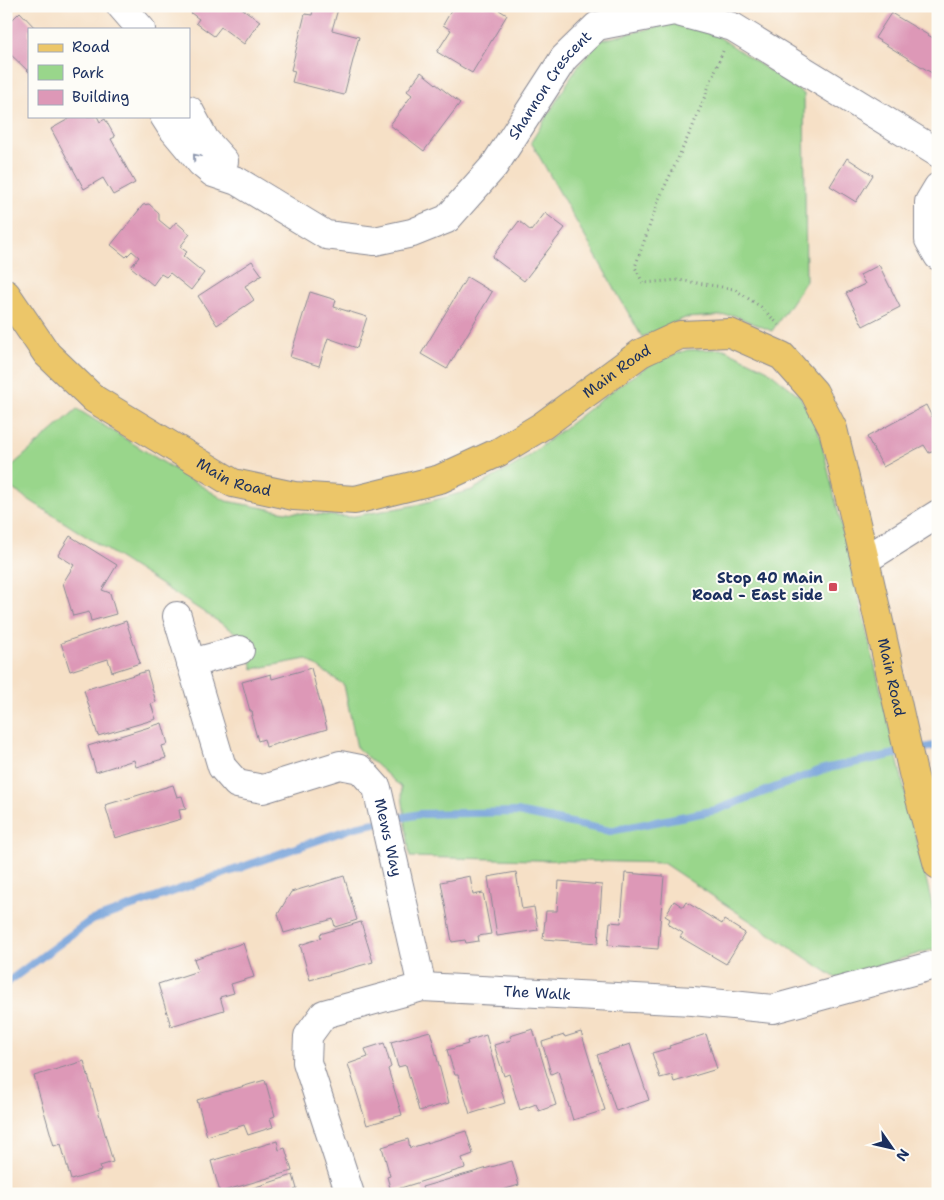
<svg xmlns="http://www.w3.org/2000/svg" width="944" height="1200" font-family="'Shantell Sans',sans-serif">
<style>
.green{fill:#99d68b;stroke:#5a8274}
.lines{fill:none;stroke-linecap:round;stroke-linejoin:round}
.stream{stroke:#709ed8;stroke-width:8}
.building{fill:#dd98b7}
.minor-casing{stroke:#888892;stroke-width:30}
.major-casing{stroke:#888892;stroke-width:30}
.path{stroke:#888892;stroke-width:3;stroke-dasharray:1 4;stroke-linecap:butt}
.minor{stroke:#fff;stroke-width:28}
.major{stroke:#ecc669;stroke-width:28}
.oneway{stroke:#8d97ae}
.poi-dot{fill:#d1495b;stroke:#fdfcf7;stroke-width:2}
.labels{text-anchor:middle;stroke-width:4;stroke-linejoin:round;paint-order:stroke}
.street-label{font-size:15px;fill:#1b2f5e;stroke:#fdfcf7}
.poi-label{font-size:15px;font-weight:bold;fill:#1b2f5e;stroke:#fdfcf7;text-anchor:end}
</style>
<rect width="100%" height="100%" fill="#fdfcf7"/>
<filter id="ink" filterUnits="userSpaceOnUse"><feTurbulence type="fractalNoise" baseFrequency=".02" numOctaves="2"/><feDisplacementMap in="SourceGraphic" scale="10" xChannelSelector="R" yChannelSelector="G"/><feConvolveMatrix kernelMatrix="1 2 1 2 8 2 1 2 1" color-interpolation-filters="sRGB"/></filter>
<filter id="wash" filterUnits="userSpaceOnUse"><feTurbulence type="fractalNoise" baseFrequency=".0096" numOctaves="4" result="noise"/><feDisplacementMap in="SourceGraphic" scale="20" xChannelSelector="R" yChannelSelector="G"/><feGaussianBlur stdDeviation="1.12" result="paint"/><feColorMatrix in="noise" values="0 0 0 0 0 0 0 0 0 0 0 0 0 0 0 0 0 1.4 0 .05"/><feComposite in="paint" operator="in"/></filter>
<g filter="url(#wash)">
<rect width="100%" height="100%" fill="#f6e0c6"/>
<path class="green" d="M673,23L716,35L804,94L806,281L772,331L733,315L685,318L642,337L531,142L578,66L602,40Z
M724,349L766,369L800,396L820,436L938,929V948L836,978L663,863L410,857L401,787L357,748L344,685L306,659L253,669L244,638L6,485V471L77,409L226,501L286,512L349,517L416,505L472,490L522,461L625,381L655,362L687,350Z"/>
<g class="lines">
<path class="stream" d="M6,984L9,981L90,921L355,827L420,814L517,812L610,831L716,810L824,769L938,745"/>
</g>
<g id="blocks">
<path class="building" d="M196,6H240V7L260,21L244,44L221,27L214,36L196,23L199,19L191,13Z
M314,6H326L338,9L332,30L359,37L344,95L292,82L295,71L291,70L305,14L312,15Z
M454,6H493L507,15L472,73L437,52L451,30L443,25Z
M20,12L36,29H29V72L6,50V26Z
M891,13L938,41V72L935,75L875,38Z
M421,72L460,103L424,151L390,125L412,95L407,91Z
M74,116H97L100,122L105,119L115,137L111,139L135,183L113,195L103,178L84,189L51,129Z
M847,158L873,175L856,202L830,186Z
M149,204L159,213V220L170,229L176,222L190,234L180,247L187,252L183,256L204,273L191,290L170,273L166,277L161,274L153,285L131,267L139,257L132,251L126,257L111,245L143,205Z
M545,213L565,228L524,281L492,257L519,221L531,231Z
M252,261L262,275L245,286L254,300L217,325L198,296Z
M879,265L900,307L863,326L846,293L865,284L860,275Z
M467,277L492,292L447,369L421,354Z
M310,292L336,300L334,307L367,317L357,348L328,338L319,366L290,357Z
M926,405L932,417L938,414V449L929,453L924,445L883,467L867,437Z
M70,536L117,565L102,590L110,593L116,614L91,621L89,612L73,616L63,583L74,565L58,555Z
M126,621L140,663L112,672L108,659L70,671L61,643Z
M311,668L327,729L266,747L264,739L258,741L251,716H253L252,711H250L242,682L271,674L272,679Z
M147,671L156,702L151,704L156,719L98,736L84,690Z
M162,723L168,744L162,746L166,758L136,767L134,760L96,772L88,746Z
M173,785L177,797L182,796L186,809L179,810L181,819L115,838L105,805Z
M516,872L522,909L534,907L538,930L497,936L488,877Z
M625,873L664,876L658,949L608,945L610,922L621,923Z
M344,876L357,920L335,927L333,919L284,933L278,914L291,892Z
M470,876L473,895L483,893L491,934L478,936L479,941L466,943L465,940L452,942L441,882Z
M559,881L602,885L598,943L543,939L546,911H557Z
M674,901L683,907L686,902L722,924L724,920L745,933L726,964L680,937L683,933L668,924L670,919L665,916Z
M361,922L373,962L310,980L300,945L321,938L320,934Z
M243,943L254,977L231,984L234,993L220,997L224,1010L171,1026L158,984L198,971L194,959Z
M533,1029L556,1105L539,1111L536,1104L520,1110L509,1074L504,1076L494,1045L511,1040L510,1036Z
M430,1031L449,1103L419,1111L406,1065L398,1067L391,1042Z
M581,1032L605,1110L573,1120L558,1071L551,1074L542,1042L564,1035L565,1037Z
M706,1034L717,1069L674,1082L672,1075L660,1078L652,1053L670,1048L669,1046Z
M486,1035L505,1103L470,1114L458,1075H455L447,1050L468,1044L467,1041Z
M384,1043L391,1067L388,1069L402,1115L367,1125L348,1064L368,1057L365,1049Z
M630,1044L649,1100L616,1111L597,1055Z
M84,1061L113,1162L100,1166L101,1171L71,1180L61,1144L54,1146L34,1076Z
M265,1080L275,1116L270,1118L273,1127L248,1135L244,1125L207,1136L197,1100Z
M466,1131L473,1154L462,1158L465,1168L391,1191L387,1177L390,1176L382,1147L408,1139L410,1148Z
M277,1141L279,1150L285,1148L292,1171L220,1192L211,1161Z
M512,1161L519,1185L496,1192V1194H424L422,1187Z
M293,1175L297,1189L294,1190L295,1194H234Z"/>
</g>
</g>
<g filter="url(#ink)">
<use href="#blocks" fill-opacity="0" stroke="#888892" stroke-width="1"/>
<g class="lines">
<g class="minor-casing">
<g id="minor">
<path d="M121,6L141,29"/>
<path d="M189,110L205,140L224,161"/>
<path id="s1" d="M164,116L171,127L201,163L213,173L237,181L326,235L375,241L412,233L447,219L494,166L564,58L597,26L674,11L733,27L938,153"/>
<path d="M938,187L929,202V240L938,256"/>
<path d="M865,560L938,514"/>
<path id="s2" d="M177,616L222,767L237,784L263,789L340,765L360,769L377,788L422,987"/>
<path d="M191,663L240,650"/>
<path id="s3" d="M350,1194L307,1062L308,1036L324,1014L422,987L693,1001L773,1009L938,964"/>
</g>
</g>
<g class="major-casing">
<g id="major">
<path id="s4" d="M6,294L47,354L94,399L233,483L294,496L355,500L440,479L499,452L542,426L641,353L680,335L730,333L782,356L814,392L833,429L865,560L913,773L938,865"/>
</g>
</g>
<path class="path" d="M723,51L693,126L659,199L635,267L643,283L679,280L734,289L761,307L779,325"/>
<use href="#minor" class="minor"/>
<use href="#major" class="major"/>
</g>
<defs><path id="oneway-chevron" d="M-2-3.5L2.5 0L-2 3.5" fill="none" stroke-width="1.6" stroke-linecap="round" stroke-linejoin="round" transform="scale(1.25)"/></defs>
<use class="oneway" href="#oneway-chevron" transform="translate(196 157) rotate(-130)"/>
</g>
<rect class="poi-dot" x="828" y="582" width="10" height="10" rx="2.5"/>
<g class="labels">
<g class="street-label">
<text dy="5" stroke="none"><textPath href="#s1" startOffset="499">Shannon Crescent</textPath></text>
<text dy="5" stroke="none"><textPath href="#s4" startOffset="719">Main Road</textPath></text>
<text dy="5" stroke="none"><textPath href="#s4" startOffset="299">Main Road</textPath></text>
<text dy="5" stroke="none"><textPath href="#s4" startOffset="1244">Main Road</textPath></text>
<text dy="5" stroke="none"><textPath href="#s2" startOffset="384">Mews Way</textPath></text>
<text dy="5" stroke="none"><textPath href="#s3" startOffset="409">The Walk</textPath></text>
</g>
<g class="poi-label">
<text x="823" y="583">Stop 40 Main<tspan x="823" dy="17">Road - East side</tspan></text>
</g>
</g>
<rect width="944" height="1200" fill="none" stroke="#fdfcf7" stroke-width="25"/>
<rect x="28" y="28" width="162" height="90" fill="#fdfcf7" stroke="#a3aaba"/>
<rect x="38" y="44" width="25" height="8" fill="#ecc669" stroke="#a3aaba"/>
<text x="72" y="52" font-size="15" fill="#1b2f5e">Road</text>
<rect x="38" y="65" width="25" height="15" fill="#99d68b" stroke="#a3aaba"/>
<text x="72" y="78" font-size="15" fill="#1b2f5e">Park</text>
<rect x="38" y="90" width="25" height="15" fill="#dd98b7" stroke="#a3aaba"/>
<text x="72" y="102" font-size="15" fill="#1b2f5e">Building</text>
<g transform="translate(892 1148) rotate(124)" stroke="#fdfcf7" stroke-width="4" paint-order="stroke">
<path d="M0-4L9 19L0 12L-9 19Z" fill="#1b2f5e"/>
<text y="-8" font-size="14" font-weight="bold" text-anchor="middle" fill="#1b2f5e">N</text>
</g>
</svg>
